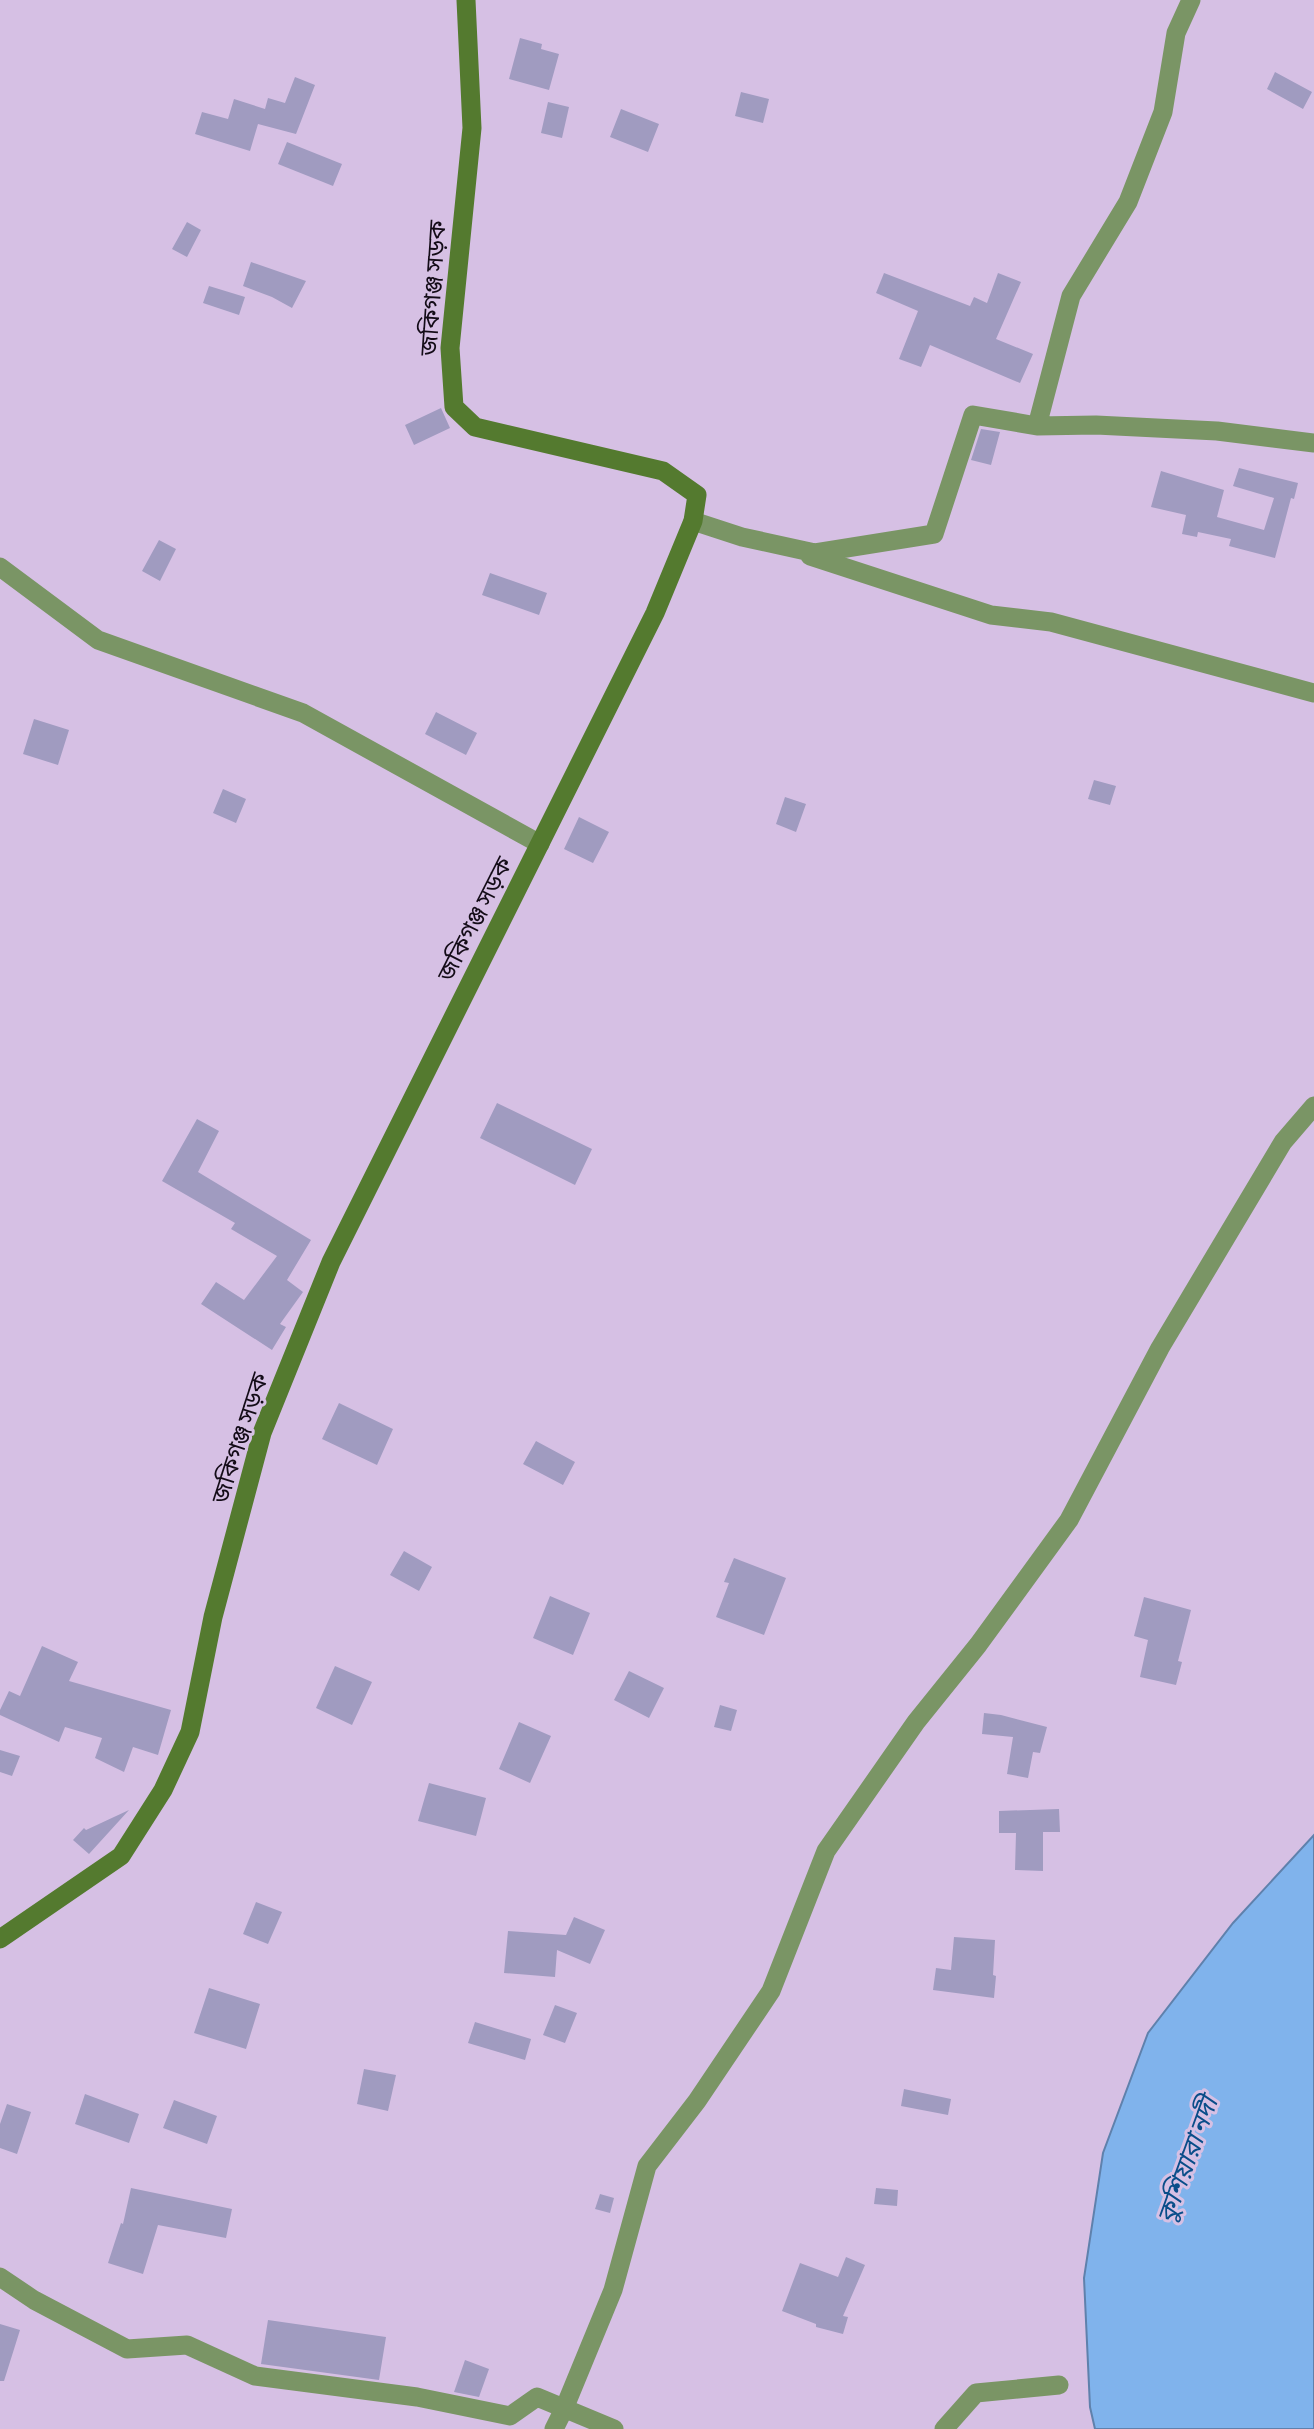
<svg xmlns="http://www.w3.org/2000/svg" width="1314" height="2429" font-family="'Alegreya Sans','Noto Sans Bengali',sans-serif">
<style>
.water{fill:#80b3ec;stroke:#5f81ac;stroke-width:2}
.building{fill:#a09bc0}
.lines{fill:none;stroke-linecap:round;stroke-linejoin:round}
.minor{stroke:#7a9565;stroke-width:19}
.secondary{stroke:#547a2f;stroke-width:19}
.labels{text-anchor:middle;stroke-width:6;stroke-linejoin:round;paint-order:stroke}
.street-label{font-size:24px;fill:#130b17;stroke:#d6c0e4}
.water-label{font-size:26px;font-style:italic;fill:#094d89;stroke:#d6c0e4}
</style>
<rect width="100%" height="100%" fill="#d6c0e4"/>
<path class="water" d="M1314,1835V2429H1095L1090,2407L1084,2278L1103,2153L1148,2033L1233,1923Z"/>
<path class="building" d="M520,38L542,44L541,49L559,54L549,90L509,79Z
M1275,72L1312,92L1303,109L1267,89Z
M295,77L315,85L296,134L258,124L250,151L195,134L202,112L228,119L234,99L265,109L268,98L285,103Z
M741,92L769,99L763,123L735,116Z
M548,102L569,107L562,138L541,133Z
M621,109L659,124L648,152L610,137Z
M287,142L342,164L333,186L278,164Z
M187,222L201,230L187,257L172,249Z
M251,262L306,281L292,308L272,297L243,286Z
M884,273L970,306L974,297L987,303L998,273L1021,282L996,339L1033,354L1020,383L930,345L921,367L899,359L918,311L876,293Z
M209,286L245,297L239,315L203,303Z
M441,408L450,428L414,445L405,425Z
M981,429L1000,432L991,465L971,460Z
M1239,468L1298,483L1294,499L1291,498L1275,558L1229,546L1231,539L1198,532L1197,537L1182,534L1186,515L1151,507L1161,471L1224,490L1217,517L1264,530L1274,498L1233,486Z
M159,540L176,549L160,581L142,571Z
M490,573L547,593L539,615L482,595Z
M436,712L477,733L466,755L425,734Z
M34,719L69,730L58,765L23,754Z
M1094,780L1116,786L1110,805L1088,799Z
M223,789L246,799L236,823L213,813Z
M785,797L806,804L796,832L776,824Z
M579,817L609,832L593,863L564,849Z
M497,1103L592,1149L575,1185L480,1138Z
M197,1119L219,1131L198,1172L311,1240L287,1280L303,1292L280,1324L286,1327L272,1350L201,1304L216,1282L244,1300L277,1256L231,1229L235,1223L162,1181Z
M339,1403L393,1429L377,1465L322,1439Z
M536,1441L575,1462L563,1485L523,1464Z
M404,1551L432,1567L419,1591L390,1575Z
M734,1558L786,1578L764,1635L716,1617L729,1583L724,1582Z
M550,1596L590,1613L573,1655L533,1638Z
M1144,1597L1191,1610L1178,1661L1182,1662L1176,1685L1140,1677L1148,1640L1134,1636Z
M42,1646L78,1662L69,1681L171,1710L158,1755L133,1747L124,1772L95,1758L102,1738L65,1727L59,1742L0,1715V1710L9,1691L20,1696Z
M335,1666L372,1682L352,1725L316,1708Z
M629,1671L664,1688L649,1718L614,1700Z
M720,1705L737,1710L731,1731L714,1727Z
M984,1713L1001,1715L1047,1727L1040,1753L1033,1752L1028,1778L1007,1774L1013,1737L982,1734Z
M519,1722L551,1736L530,1783L499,1769Z
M0,1750L20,1756L12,1776L0,1772Z
M429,1783L486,1798L476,1836L418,1821Z
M1059,1809L1060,1832H1043V1871L1015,1870L1016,1833H999V1811Z
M129,1810L89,1854L73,1840L84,1828L86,1830Z
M256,1902L282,1912L268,1944L243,1934Z
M574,1917L605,1930L590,1964L557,1950L555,1977L504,1973L508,1931L566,1935Z
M954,1937L995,1940L993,1975L996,1976L994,1998L933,1990L936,1968L951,1970Z
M209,1988L260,2004L246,2049L194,2033Z
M555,2005L577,2013L565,2043L543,2035Z
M475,2022L531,2039L525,2060L468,2043Z
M364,2069L396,2075L388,2111L357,2104Z
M904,2089L951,2099L948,2115L901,2106Z
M85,2094L139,2114L129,2143L75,2124Z
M174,2100L217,2116L207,2144L163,2128Z
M7,2104L31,2112L17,2154L0,2148V2124Z
M131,2188L232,2209L226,2238L158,2225L143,2274L108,2263L121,2223L123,2224Z
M876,2188L898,2190L897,2206L874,2204Z
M600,2194L614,2198L610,2213L595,2209Z
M846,2257L865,2265L843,2316L848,2317L843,2334L816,2327V2324L782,2311L800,2263L838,2277Z
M268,2320L386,2337L379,2380L261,2364Z
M0,2324L20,2330L4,2381H0Z
M465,2360L489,2369L479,2397L454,2392Z"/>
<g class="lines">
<path class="minor" d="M1037,426L1096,425L1217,431L1314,443
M693,521L742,537L815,553L934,534L973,415L1037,426L1071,296L1128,202L1163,112L1176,33L1191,0
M810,556L991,615L1051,622L1314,693
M0,567L98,640L303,713L540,844
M0,2277L34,2300L127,2349L187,2345L255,2376L417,2397L510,2416L537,2397L614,2429
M554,2429L564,2409L613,2290L647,2166L697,2101L771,1991L826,1851L916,1722L978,1645L1069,1520L1160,1348L1283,1142L1314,1106
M944,2429L976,2393L1059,2385"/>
<path class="secondary" d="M0,1939L121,1856L163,1790L190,1732L213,1617L262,1433L331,1262L655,613L693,521L697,495L663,471L475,427L454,407L450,348L472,128L466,0"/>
</g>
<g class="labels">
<g class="street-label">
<text transform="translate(433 288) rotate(-86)" y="8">জকিগঞ্জ সড়ক</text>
<text transform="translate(475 919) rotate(-63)" y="8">জকিগঞ্জ সড়ক</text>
<text transform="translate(240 1438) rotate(-72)" y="8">জকিগঞ্জ সড়ক</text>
</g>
<g class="water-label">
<text transform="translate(1187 2160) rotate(-70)" y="9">কুশিয়ারা নদী</text>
</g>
</g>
</svg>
